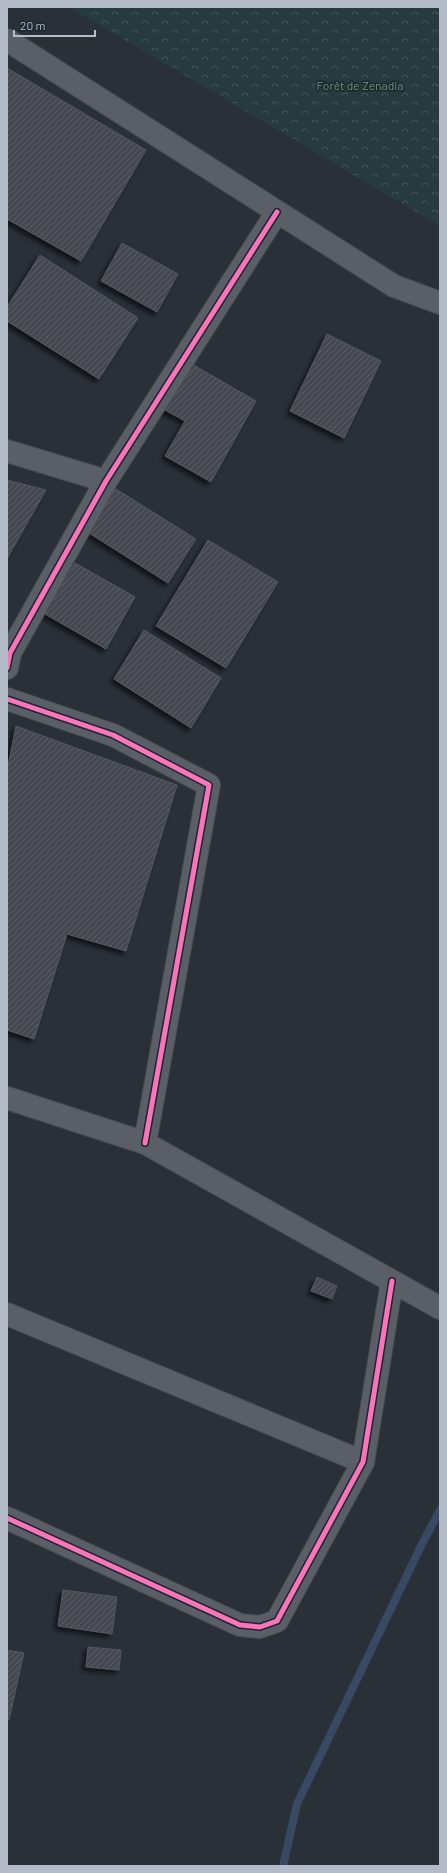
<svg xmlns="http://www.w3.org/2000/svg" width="447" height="1873" font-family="Barlow,sans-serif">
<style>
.forest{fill:url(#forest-crowns)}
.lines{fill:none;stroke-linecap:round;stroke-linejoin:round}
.stream{stroke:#384963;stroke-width:8}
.building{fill:url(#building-hatch);stroke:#52575f;filter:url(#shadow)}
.minor-casing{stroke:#484c53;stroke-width:24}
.minor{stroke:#5a5e66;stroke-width:22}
.cycleway-casing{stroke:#1d2633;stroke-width:8}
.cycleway{stroke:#fb73b8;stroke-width:5}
.labels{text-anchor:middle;stroke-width:3;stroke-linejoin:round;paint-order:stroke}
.park-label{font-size:12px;fill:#6b9a76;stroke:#1d2633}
</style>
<defs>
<pattern id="forest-crowns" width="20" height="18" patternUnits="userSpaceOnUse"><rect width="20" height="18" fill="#273a3e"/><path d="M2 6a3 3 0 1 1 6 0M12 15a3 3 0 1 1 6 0" fill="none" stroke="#445559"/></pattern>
<pattern id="building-hatch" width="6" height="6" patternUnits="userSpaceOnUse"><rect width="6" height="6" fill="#444950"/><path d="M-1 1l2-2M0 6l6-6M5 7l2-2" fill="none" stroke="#5d6168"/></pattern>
<filter id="shadow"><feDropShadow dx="-3.5" dy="3.5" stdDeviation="2" flood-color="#0009"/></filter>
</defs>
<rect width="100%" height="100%" fill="#2a3038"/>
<path class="forest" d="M69,7H440V226Z"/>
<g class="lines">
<path class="stream" d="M283,1866L297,1804L422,1544L440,1510"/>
</g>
<path class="building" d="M7,68L146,150L81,261L7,219Z
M122,243L178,274L157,312L101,281Z
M40,255L138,318L99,379L7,321V307Z
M327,334L381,361L344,438L290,411Z
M190,363L256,401L211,482L165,456L185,421L163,409Z
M7,480L46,490L7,559Z
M116,489L196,539L168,583L89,533Z
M208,540L278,582L226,668L156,626Z
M75,563L135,597L106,649L45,614Z
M144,630L221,678L191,728L114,679Z
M16,726L177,785L126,951L67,934L34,1039L7,1030V771Z
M317,1277L337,1286L332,1299L311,1291Z
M63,1590L117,1597L112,1634L58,1626Z
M88,1647L121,1650L119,1670L86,1667Z
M7,1650L24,1653L9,1720H7Z"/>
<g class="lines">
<g class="minor-casing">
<path id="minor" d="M7,40L394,286L440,303
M7,451L106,481
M7,668L10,653L106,481L277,212
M7,699L113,735L209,785L145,1143
M7,1098L145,1143L440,1308
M7,1314L363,1462
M7,1518L240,1625L260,1627L277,1621L363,1462L392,1281"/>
</g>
<use href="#minor" class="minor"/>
<g class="cycleway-casing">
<path id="cycleway" d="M7,668L10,653L106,481L277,212
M7,699L113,735L209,785L145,1143
M7,1518L240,1625L260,1627L277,1621L363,1462L392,1281"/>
</g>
<use href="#cycleway" class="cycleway"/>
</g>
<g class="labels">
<g class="park-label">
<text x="360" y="90">Forêt de Zenadia</text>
</g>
</g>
<rect width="447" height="1873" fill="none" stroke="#b4bcc9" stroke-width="16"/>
<path d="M14 30v6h81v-6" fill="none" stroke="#b4bcc9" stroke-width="2"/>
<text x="20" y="30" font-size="12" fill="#b4bcc9" stroke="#1d2633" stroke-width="3" paint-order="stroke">20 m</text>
</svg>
